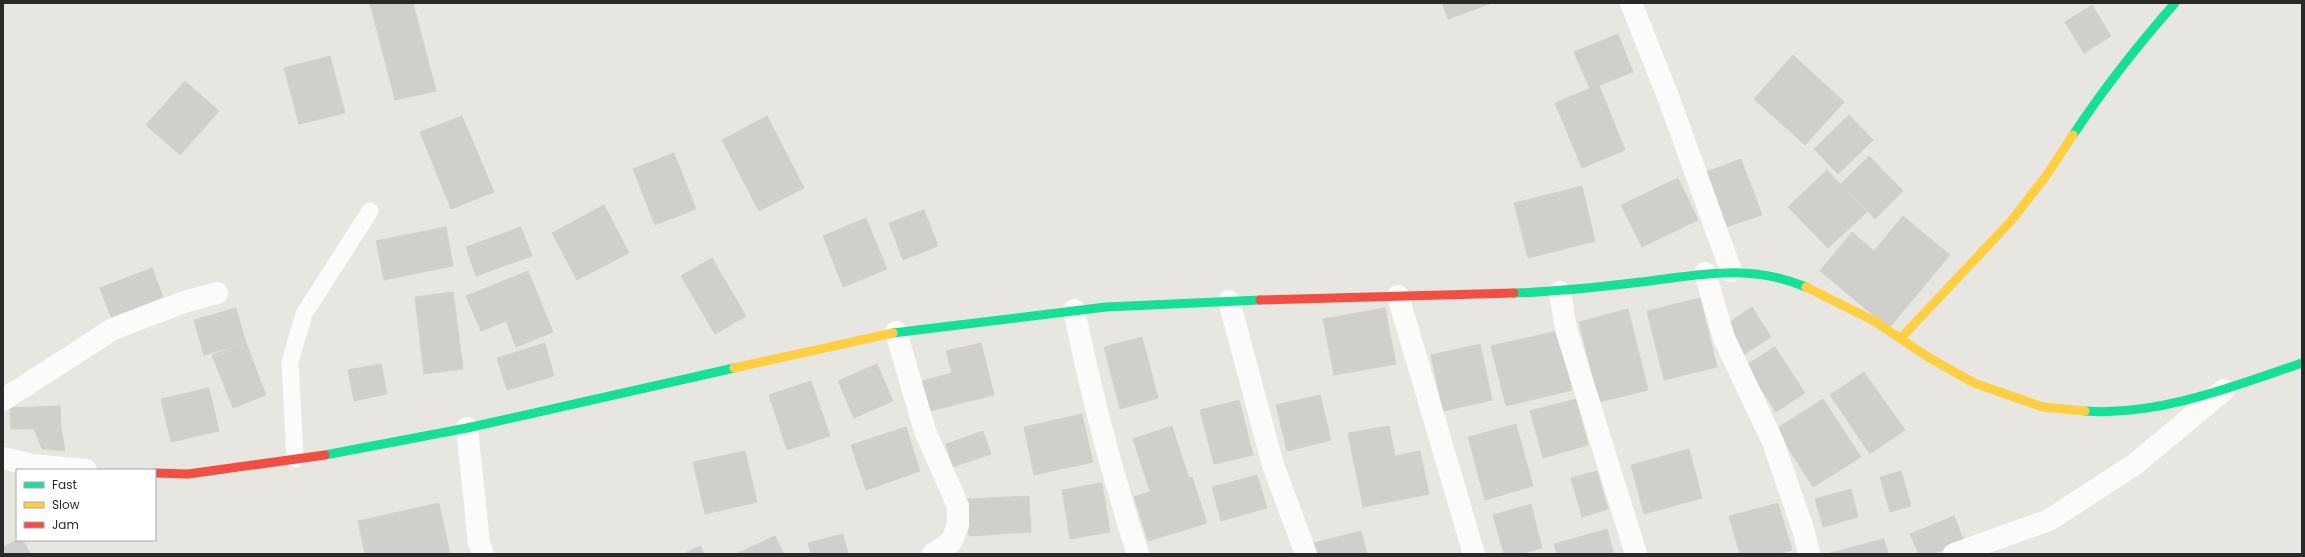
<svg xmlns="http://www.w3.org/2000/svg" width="2305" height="557" font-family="Poppins,sans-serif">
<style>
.building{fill:#d0cfcb;stroke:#d3d1cc}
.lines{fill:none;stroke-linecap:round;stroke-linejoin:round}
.lane{stroke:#fcfbfa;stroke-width:17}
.street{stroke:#fcfbfa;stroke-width:22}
.fast{stroke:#16e098;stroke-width:9}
.slow{stroke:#ffcf43;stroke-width:9}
.jam{stroke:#f24e42;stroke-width:9}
</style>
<rect width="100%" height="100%" fill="#e8e6e0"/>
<path class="building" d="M370,3H413L436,91L395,100Z
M1442,3H1492L1448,19Z
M2092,5L2111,36L2084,53L2065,22Z
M1618,34L1633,72L1590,89L1574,52Z
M1793,55L1844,102L1805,145L1754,99Z
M330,56L345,113L299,124L284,68Z
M185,81L219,111L180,155L146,125Z
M1599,85L1625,150L1582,168L1555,103Z
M1849,115L1873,140L1838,174L1814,149Z
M462,116L494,192L451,209L420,132Z
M767,116L804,188L759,211L722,140Z
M674,153L696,209L655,225L633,169Z
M1869,156L1903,191L1875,219L1841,184Z
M1741,159L1762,215L1726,227L1706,172Z
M1827,170L1867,212L1828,248L1788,207Z
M1678,178L1698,220L1642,247L1621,205Z
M1582,186L1595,241L1528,258L1514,203Z
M604,205L629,253L577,280L552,233Z
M924,210L938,246L903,260L889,223Z
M1903,216L1950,255L1889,328L1820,271L1852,232L1874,251Z
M866,218L887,269L843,287L823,236Z
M446,227L453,266L384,280L376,241Z
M521,227L532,256L476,276L466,247Z
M712,258L746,316L715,334L681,276Z
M152,268L163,297L111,317L100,288Z
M528,271L553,332L516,347L506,321L481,331L466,296Z
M453,292L463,369L424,374L415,297Z
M1700,298L1717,367L1664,380L1647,311Z
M1752,307L1771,337L1743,355L1724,326Z
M236,308L246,343L204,355L194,320Z
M1385,308L1396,364L1334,375L1323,319Z
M1628,309L1648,390L1599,402L1579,322Z
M1558,331L1572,390L1506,406L1491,346Z
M1142,337L1158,398L1120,409L1104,347Z
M246,343L266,395L233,408L212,355Z
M545,343L554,376L507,390L497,358Z
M981,343L994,395L930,411L922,381L952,373L946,351Z
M1480,344L1492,400L1443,411L1431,355Z
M1775,347L1805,393L1776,412L1746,365Z
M381,364L387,394L354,401L348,370Z
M877,364L893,401L854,418L838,381Z
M1864,372L1905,430L1870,454L1830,395Z
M811,381L830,436L787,450L769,395Z
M209,388L219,431L171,442L161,399Z
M1320,395L1331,440L1287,451L1276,405Z
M1576,399L1588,445L1543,458L1530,411Z
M1823,399L1861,457L1813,487L1776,429Z
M1239,400L1253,455L1214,464L1200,410Z
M60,406L61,428L11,429L10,408Z
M1082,414L1093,462L1034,475L1024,427Z
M1516,424L1533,486L1485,500L1468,437Z
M1172,426L1189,479L1150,491L1133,439Z
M1389,426L1395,456L1420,451L1429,494L1363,507L1348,433Z
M906,427L920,471L866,490L851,445Z
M61,428L65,451L42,449L34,429Z
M983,431L991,454L953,467L946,444Z
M1689,449L1702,498L1644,514L1631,465Z
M745,451L757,502L705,514L693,462Z
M1597,471L1608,509L1582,517L1571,478Z
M1901,471L1911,506L1890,512L1880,477Z
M1257,475L1267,508L1221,521L1212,487Z
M1192,477L1207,523L1148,541L1134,497Z
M1102,483L1110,532L1070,539L1062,490Z
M1851,489L1858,517L1823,527L1815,499Z
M1029,496L1031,532L969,536L966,499Z
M439,503L450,554H365L358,521Z
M1778,503L1792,550L1779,554H1740L1729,516Z
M1531,504L1542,548L1519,554H1504L1493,515Z
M1954,516L1964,541L1933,554H1919L1910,534Z
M1607,529L1614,554H1557L1554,544Z
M1361,531L1367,554H1317L1314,543Z
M843,534L848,554H811L808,543Z
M775,536L784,554H738V553Z
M1884,539L1888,554H1830V553Z
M17,540H23L30,554H3V547Z
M700,546L704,554H683Z"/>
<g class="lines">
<path class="lane" d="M295,459L290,362L304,314L370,211"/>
<path class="street" d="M1631,3L1669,99L1731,271
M1705,273L1724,338L1773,442L1804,532L1809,554
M1560,292L1566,329L1636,554
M1398,296L1474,554
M1229,301L1273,465L1306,554
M1074,310C1091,393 1112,474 1138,554
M896,332L925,431L958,506V525L951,542L933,554
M3,400L113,329L184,302L217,293
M467,428L479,543L483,554
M3,458L32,465L86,470
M1954,554L2049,520L2134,465L2224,390"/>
<path class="fast" d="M2073,135C2104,88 2138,45 2175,3
M1514,293C1557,292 1599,287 1641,282C1700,275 1749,263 1806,287
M893,333L1106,307L1260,300
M2085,411C2156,417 2235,386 2302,363
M325,455L467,428L734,368"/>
<path class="slow" d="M1806,287L1874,321L1928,357L1974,383L2043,407L2085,411
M1901,338L2011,221L2046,176L2073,135
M734,368L893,333"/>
<path class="jam" d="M1260,300L1514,293
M155,473L188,474L325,455"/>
</g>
<rect width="2305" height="557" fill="none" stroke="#292929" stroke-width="8"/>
<rect x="16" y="469" width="140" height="72" fill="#ffffff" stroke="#a9a9a9"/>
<rect x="24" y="482" width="20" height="6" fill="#16e098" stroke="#a9a9a9"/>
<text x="52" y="489" font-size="12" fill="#292929">Fast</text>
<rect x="24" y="502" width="20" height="6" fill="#ffcf43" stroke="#a9a9a9"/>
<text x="52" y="509" font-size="12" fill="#292929">Slow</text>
<rect x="24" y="522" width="20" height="6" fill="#f24e42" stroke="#a9a9a9"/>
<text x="52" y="529" font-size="12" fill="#292929">Jam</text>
</svg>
